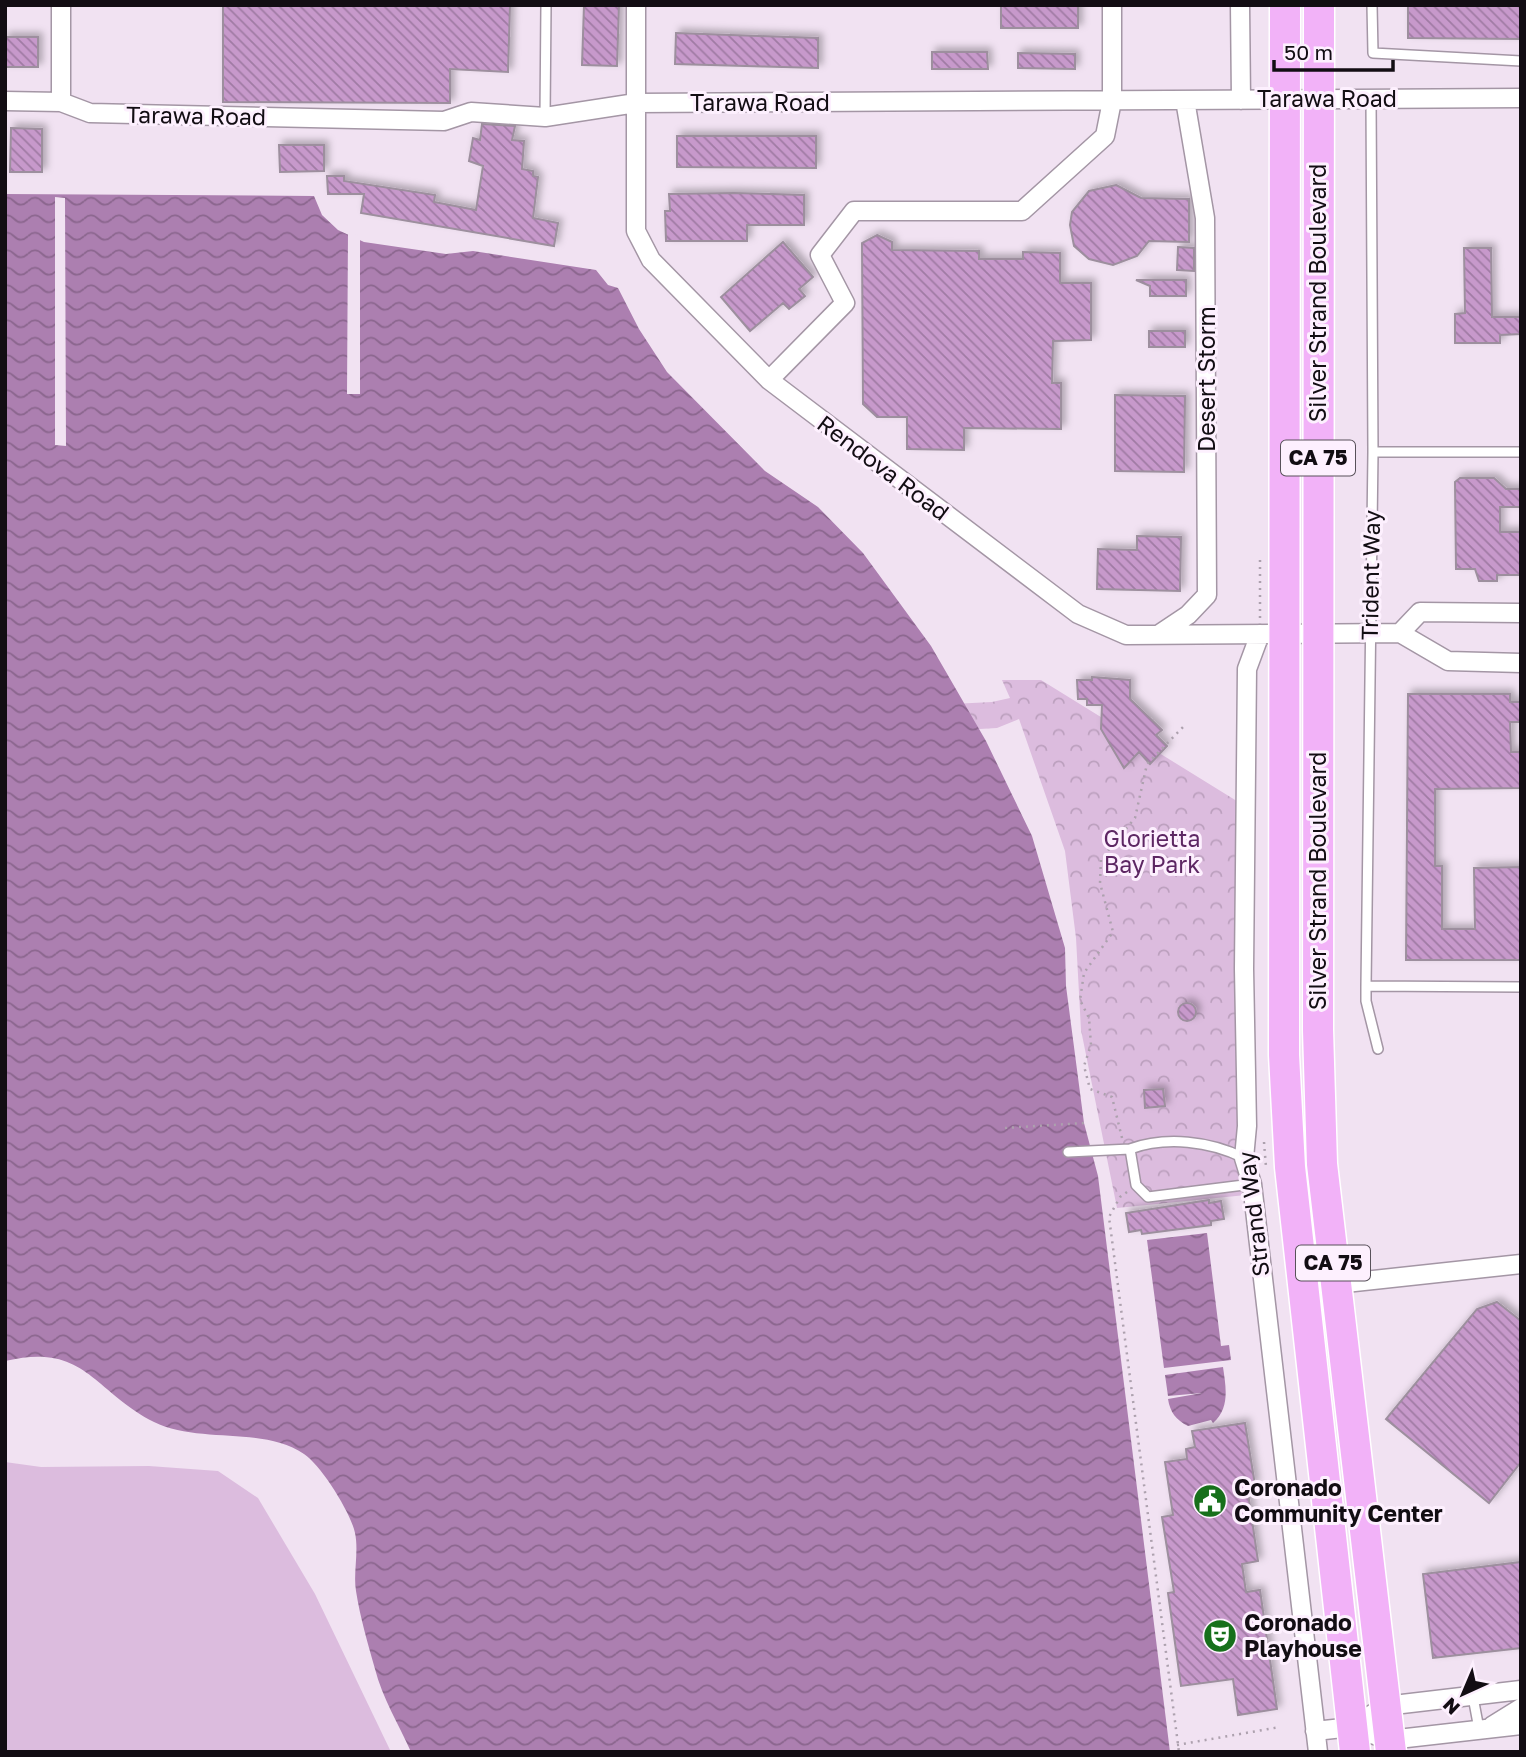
<svg xmlns="http://www.w3.org/2000/svg" width="1526" height="1757" font-family="'Golos Text',sans-serif">
<style>
.green{fill:#dcbcde}
.park{fill:url(#park-crowns)}
.water{fill:url(#water-waves)}
.pier{fill:#f1e2f2}
.building{fill:url(#building-back-hatch);stroke:#9d8f9e;stroke-width:2;filter:url(#shadow)}
.lines{fill:none;stroke-linecap:round;stroke-linejoin:round}
.service-casing{stroke:#a496a5;stroke-width:12}
.minor-casing{stroke:#a496a5;stroke-width:21}
.trunk-casing{stroke:#fff;stroke-width:33}
.path{stroke:#ada1ae;stroke-width:2.5;stroke-dasharray:2 5;stroke-linecap:butt}
.service{stroke:#fff;stroke-width:9}
.minor{stroke:#fff;stroke-width:18}
.trunk{stroke:#f2b2f8;stroke-width:30}
.labels{text-anchor:middle;stroke-width:6;stroke-linejoin:round;paint-order:stroke}
.shield{fill:#fdf0fe;stroke:#58515a;stroke-width:2}
.shield-label{font-size:21px;font-weight:bold;fill:#120d13}
.street-label{font-size:23px;fill:#120d13;stroke:#fdf0fe}
.park-label{font-size:23px;fill:#5d2663;stroke:#fdf0fe}
.poi-label{font-size:23px;font-weight:bold;fill:#120d13;stroke:#fdf0fe;text-anchor:start}
</style>
<defs>
<pattern id="park-crowns" width="20" height="18" patternUnits="userSpaceOnUse" patternTransform="scale(1.75)"><rect width="20" height="18" fill="#dcbcde"/><path d="M2 6a3 3 0 1 1 6 0M12 15a3 3 0 1 1 6 0" fill="none" stroke="#bca0be"/></pattern>
<pattern id="water-waves" width="16" height="10" patternUnits="userSpaceOnUse" patternTransform="scale(1.75)"><rect width="16" height="10" fill="#ac7fb0"/><path d="M0 5q4-4 8 0t8 0" fill="none" stroke="#8b668e"/></pattern>
<pattern id="building-back-hatch" width="6" height="6" patternUnits="userSpaceOnUse" patternTransform="scale(1.75)"><rect width="6" height="6" fill="#c799cb"/><path d="M-1 5l2 2M0 0l6 6M5-1l2 2" fill="none" stroke="#a07ba4"/></pattern>
<filter id="shadow"><feDropShadow dx="4" dy="-4" stdDeviation="3.5" flood-color="#0004"/></filter>
</defs>
<rect width="100%" height="100%" fill="#f1e2f2"/>
<path class="green" d="M5,1462L41,1467L149,1466L218,1471L258,1498L315,1594L391,1752H5Z"/>
<path class="park" d="M1002,680H1041L1240,803L1246,1195L1117,1208L1081,1030L1076,938L1065,851L1019,719L997,728L893,734L892,707L992,702L1010,698Z"/>
<path class="water" d="M5,194L314,196L322,215L338,230L364,242L446,254L473,251L596,270L608,285L618,288L639,329L667,372L765,471L818,507L863,553L931,646L986,741L1032,836L1065,948L1066,986L1084,1123L1098,1176L1170,1752H411C399,1725 382,1697 375,1669C368,1644 360,1617 356,1591C353,1573 359,1552 355,1533C351,1513 321,1465 304,1454C262,1426 198,1444 154,1422C92,1390 85,1342 5,1361Z
M1207,1233L1221,1346L1229,1345L1231,1360L1164,1368L1147,1240Z
M1223,1367C1226,1388 1230,1408 1213,1423L1211,1420L1188,1426C1176,1420 1170,1412 1168,1399L1202,1393L1168,1396L1165,1375Z"/>
<path class="pier" d="M55,197L65,198L66,446L55,445Z
M348,231L360,236V394H347Z"/>
<path class="building" d="M223,5H510L508,72L450,69V103L223,102Z
M584,5H619L617,66L582,65Z
M1001,5H1078V28H1001Z
M1408,5H1521V39L1408,38Z
M676,33L818,38V68L675,64Z
M5,37H38V67H5Z
M932,52H987L988,69H932Z
M1018,53L1075,54V69L1018,68Z
M482,124L515,126L512,140L524,141L522,169L533,171V176L538,177L533,218L558,223L554,246L361,213L364,194H328L327,176H344V181L435,195L434,202L476,210L483,166L469,161L473,138L480,140Z
M11,128L42,129V172H10Z
M677,136H816V168L677,167Z
M279,145H324V171L280,172Z
M1116,185L1141,198L1189,199V242L1149,241L1137,256L1113,265L1089,259L1074,246L1070,225L1072,212L1089,191Z
M734,193L804,195V225H747V241H666L665,211H670L669,194Z
M877,235L892,242V250L979,251V259H1023V252L1060,253V283H1091V340L1053,341L1052,383H1061V429L964,428V450L907,449V417H877L863,404L862,243Z
M783,242L813,277L799,289L805,296L789,309L783,303L750,331L721,297Z
M1178,247L1194,248V271L1177,270Z
M1464,248H1491L1492,317H1521V334L1500,335V343H1455V314L1465,313Z
M1136,280H1186V296H1150V286Z
M1149,331H1185V347H1149Z
M1115,395L1185,396L1184,472L1115,471Z
M1460,478H1494L1506,489H1521V507H1500V532H1521V575H1497V581H1479L1475,569H1456L1455,482Z
M1137,536L1181,537L1180,591L1097,589L1098,549L1137,550Z
M1092,677L1130,680V699L1162,730L1156,735L1167,746L1150,764L1139,752L1124,768L1101,729L1102,705H1087V699H1078L1077,680H1092Z
M1408,694H1510V702H1521V722H1510L1511,752H1521V788L1435,789V866H1442V929H1475L1474,868L1521,867V960H1406Z
M1178 1012a9 9 0 1 1 18 0a9 9 0 1 1-18 0Z
M1163,1089L1165,1106L1145,1108L1144,1090Z
M1209,1200V1203L1221,1201L1224,1219L1211,1221V1225L1142,1234L1141,1230L1129,1232L1126,1213Z
M1497,1302L1521,1321V1462L1489,1503L1386,1419L1477,1309Z
M1245,1423L1255,1485L1247,1486L1258,1561L1242,1564L1246,1592L1260,1590L1277,1709L1238,1715L1233,1679L1181,1686L1168,1593L1174,1592L1162,1517L1173,1515L1165,1462L1187,1459L1186,1449L1195,1447L1192,1431Z
M1521,1562V1648L1433,1658L1423,1574Z"/>
<g class="lines">
<g class="service-casing">
<path id="service" d="M1372,5L1373,53L1521,61
M1371,99L1373,452L1366,986V1001L1378,1049
M545,117L546,5
M1373,452H1521
M1366,986L1521,987
M1068,1152L1130,1149
M1244,1158C1210,1141 1166,1136 1130,1149L1136,1185L1148,1197L1252,1184
M1473,1697L1479,1729"/>
</g>
<g class="minor-casing">
<path id="minor" d="M636,5V231L651,260L769,380L1078,614L1126,635L1400,633
M1240,5L1241,100
M5,101L61,102L90,113L444,121L471,112L545,117L636,103L1521,98
M61,102V5
M769,380L845,303L820,255L854,211H1022L1105,136L1112,101V5
M1521,613L1420,612L1400,633L1448,661L1521,663
M1260,634L1247,669L1244,969L1247,1126L1244,1158L1252,1184L1318,1752
M1158,635L1188,615L1207,595L1205,218L1185,100
M1336,1284L1521,1264
M1492,1726L1521,1708
M1352,1727L1385,1706L1521,1690
M1315,1731L1352,1727L1389,1740L1521,1725"/>
</g>
<g class="trunk-casing">
<path id="trunk" d="M1285,5L1284,1055L1290,1167L1355,1752
M1319,5L1318,1030L1322,1164L1391,1752"/>
</g>
<path class="path" d="M1260,618V555
M1005,1128L1084,1123
M1122,1138L1112,1097L1090,1089L1084,1066L1091,1045L1089,1018L1080,1000L1084,973L1113,932L1100,883L1101,859L1135,818L1147,764L1185,725
M1264,1142L1266,1167
M1127,1192L1120,1197L1109,1217L1179,1752
M1177,1745L1280,1727"/>
<use href="#service" class="service"/>
<use href="#minor" class="minor"/>
<use href="#trunk" class="trunk"/>
</g>
<defs>
<g id="civic-disc" transform="scale(1.75)"><circle r="9.5" fill="#17701b" stroke="#fdf0fe"/><path d="M-.6-6.5H3V-4.5H.6V-3L4-1V1h2V6H-6V1h2V-1L-.6-3ZM-1.2 2.5V6h2.4V2.5Z" fill="#fff"/></g>
<g id="theatre-disc" transform="scale(1.75)"><circle r="9.5" fill="#17701b" stroke="#fdf0fe"/><path d="M-5-5.5Q0-4 5-5.5V0Q5 5 0 6Q-5 5-5 0ZM-3.3-2.5H-1v1.5H-3.3ZM1-2.5H3.3v1.5H1ZM-2.8 1Q0 5.5 2.8 1Z" fill="#fff"/></g>
</defs>
<g fill-rule="evenodd">
<use href="#civic-disc" x="1210" y="1501"/>
<use href="#theatre-disc" x="1220" y="1636"/>
</g>
<g class="labels">
<g class="shield">
<rect x="1281" y="440.5" width="74" height="35" rx="5"/>
<rect x="1296" y="1245.5" width="74" height="35" rx="5"/>
</g>
<g class="shield-label">
<text x="1318" y="465">CA 75</text>
<text x="1333" y="1270">CA 75</text>
</g>
<g class="street-label">
<text x="1327" y="107">Tarawa Road</text>
<text x="760" y="111">Tarawa Road</text>
<text transform="translate(196 116) rotate(1)" y="8">Tarawa Road</text>
<text transform="translate(1318 293) rotate(-90)" y="8">Silver Strand Boulevard</text>
<text transform="translate(1207 379) rotate(-90)" y="8">Desert Storm</text>
<text transform="translate(883 468) rotate(37)" y="8">Rendova Road</text>
<text transform="translate(1371 575) rotate(-89)" y="8">Trident Way</text>
<text transform="translate(1318 881) rotate(-90)" y="8">Silver Strand Boulevard</text>
<text transform="translate(1254 1214) rotate(-97)" y="8">Strand Way</text>
</g>
<g class="park-label">
<text x="1152" y="847">Glorietta<tspan x="1152" dy="26">Bay Park</tspan></text>
</g>
<g class="poi-label">
<text x="1234" y="1496">Coronado<tspan x="1234" dy="26">Community Center</tspan></text>
<text x="1244" y="1631">Coronado<tspan x="1244" dy="26">Playhouse</tspan></text>
</g>
</g>
<rect width="1526" height="1757" fill="none" stroke="#120d13" stroke-width="14"/>
<g transform="translate(1463 1694) rotate(224)" stroke="#fdf0fe" stroke-width="5" paint-order="stroke">
<path d="M0-5L12 26L0 18L-12 26Z" fill="#120d13"/>
<text y="-10" font-size="19" font-weight="bold" text-anchor="middle" fill="#120d13">N</text>
</g>
<path d="M1274 60v10h119v-10" fill="none" stroke="#120d13" stroke-width="3.5"/>
<text x="1284" y="60" font-size="21" fill="#120d13" stroke="#fdf0fe" stroke-width="5" paint-order="stroke">50 m</text>
</svg>
